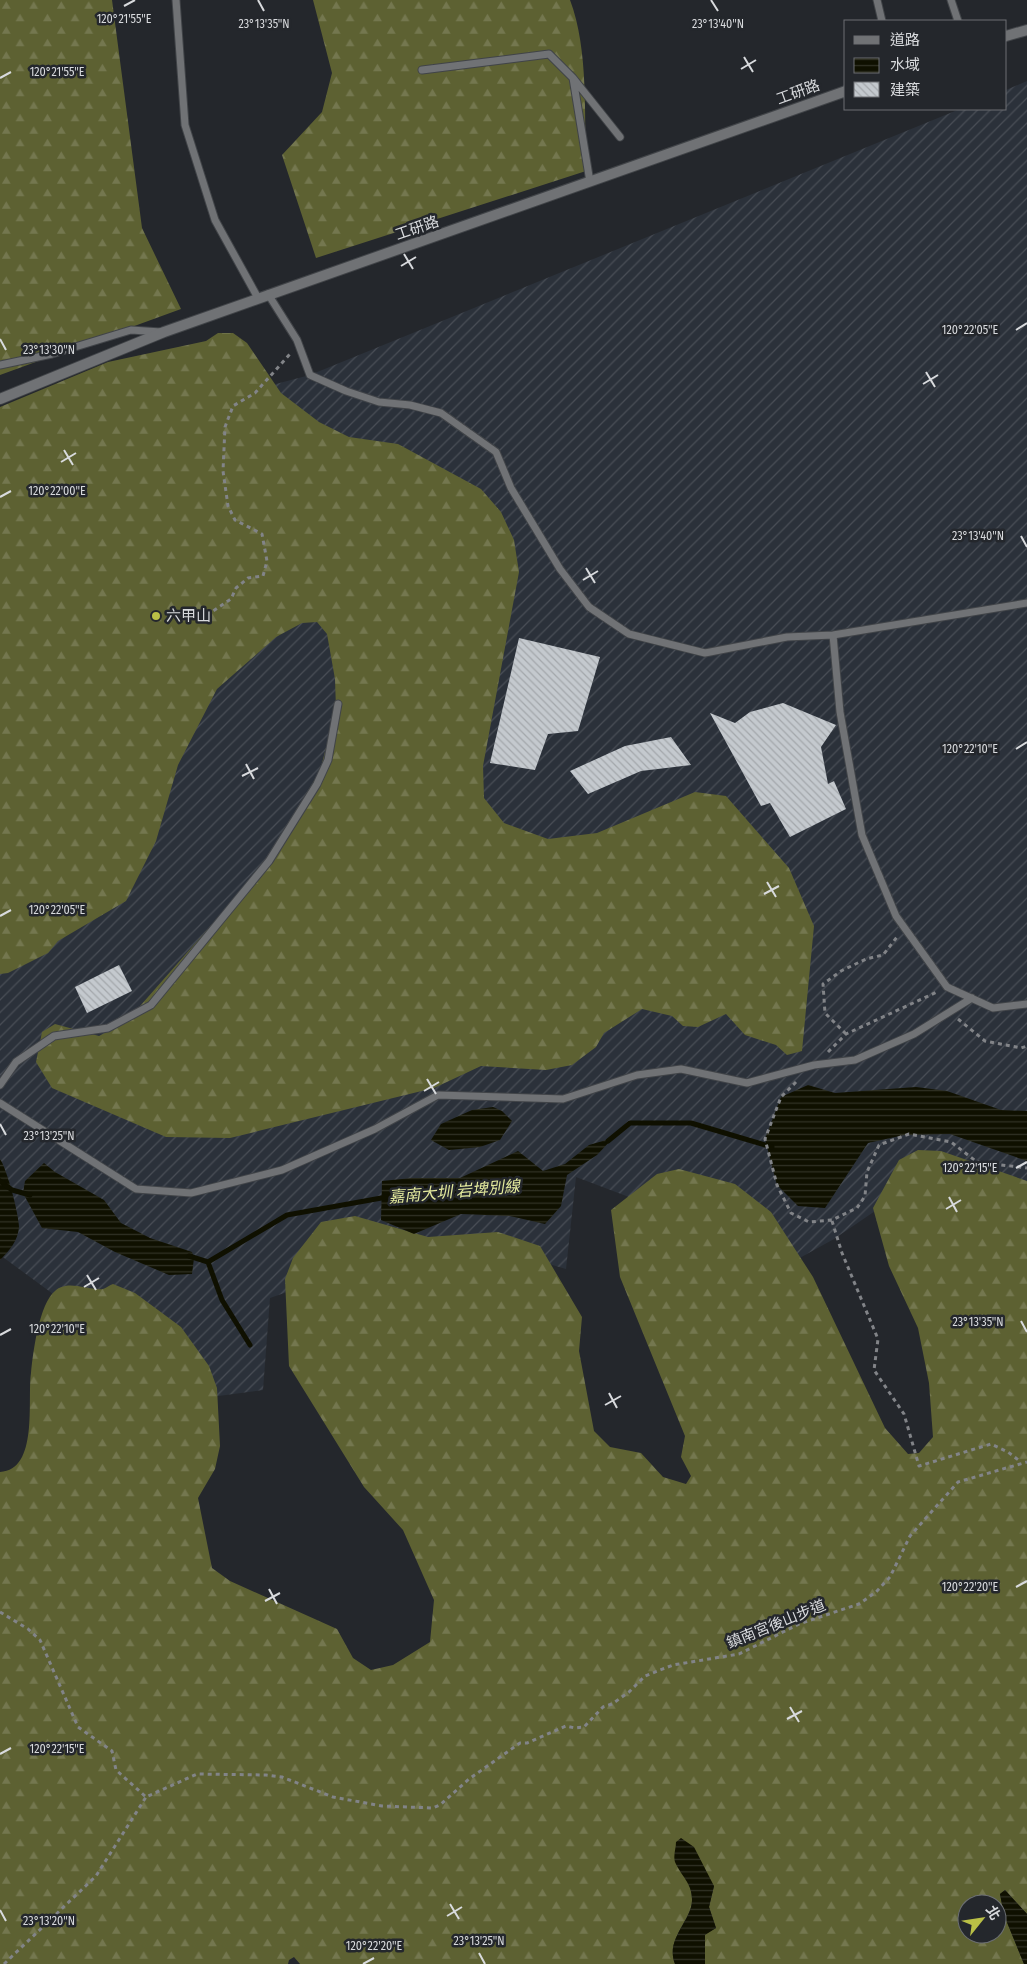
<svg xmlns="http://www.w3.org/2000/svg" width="1027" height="1964" font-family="'Fira Sans Condensed','Noto Sans TC',sans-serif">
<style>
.industrial{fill:url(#industrial-furrows)}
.forest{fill:url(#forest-firs);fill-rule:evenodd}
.water{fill:url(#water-rules)}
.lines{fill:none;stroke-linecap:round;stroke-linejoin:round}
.stream{stroke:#0f1000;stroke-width:5}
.building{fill:url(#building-back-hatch)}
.lane-casing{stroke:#414448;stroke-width:9}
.street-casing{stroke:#414448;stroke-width:12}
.path{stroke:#828488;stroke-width:3;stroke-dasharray:4 4;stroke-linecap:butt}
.lane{stroke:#707275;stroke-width:7}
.street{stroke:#707275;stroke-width:10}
.ticks{fill:none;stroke:#d8dadd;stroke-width:2}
.poi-dot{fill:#bac046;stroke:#24272c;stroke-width:2}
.labels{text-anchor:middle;stroke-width:5;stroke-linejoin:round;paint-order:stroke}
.street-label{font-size:15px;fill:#d8dadd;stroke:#24272c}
.poi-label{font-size:15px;fill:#d8dadd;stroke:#24272c;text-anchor:start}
.water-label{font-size:16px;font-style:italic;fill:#e3e99d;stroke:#24272c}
.ticks-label{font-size:12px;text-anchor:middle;fill:#d8dadd;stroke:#24272c;stroke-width:5;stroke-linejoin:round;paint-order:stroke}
</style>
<defs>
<pattern id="industrial-furrows" width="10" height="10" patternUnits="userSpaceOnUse" patternTransform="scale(1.25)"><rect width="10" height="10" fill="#2b313a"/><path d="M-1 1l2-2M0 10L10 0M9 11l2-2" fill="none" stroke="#494e56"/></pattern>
<pattern id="forest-firs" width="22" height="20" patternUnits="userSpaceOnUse" patternTransform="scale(1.25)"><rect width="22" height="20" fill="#5d6132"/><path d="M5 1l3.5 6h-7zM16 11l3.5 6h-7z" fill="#74774f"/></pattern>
<pattern id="water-rules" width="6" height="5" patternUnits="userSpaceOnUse" patternTransform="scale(1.25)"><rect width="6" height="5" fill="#0f1000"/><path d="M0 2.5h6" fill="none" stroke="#313225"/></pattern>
<pattern id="building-back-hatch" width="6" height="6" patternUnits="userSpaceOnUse" patternTransform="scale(1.25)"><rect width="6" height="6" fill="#c4c9ce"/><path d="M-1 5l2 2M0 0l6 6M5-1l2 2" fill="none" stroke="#a3a7ab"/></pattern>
</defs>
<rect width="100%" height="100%" fill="#24272c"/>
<path class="industrial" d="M1027,81V1204L925,1177L834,1239L796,1260L576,1177L566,1269L450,1235L270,1298L263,1390L196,1399L0,1255V573L157,415L310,375L960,109H1006V90Z"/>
<path class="forest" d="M0,0H112L142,228L181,309L0,375Z
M313,0H570C589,50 584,117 586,171L316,258L282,155L322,112L332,73Z
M218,333H233L247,343L281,393L319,422L349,437L398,444L481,489L501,512L514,540L519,572L483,766L484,798L504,823L548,839L597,833L695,792L726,796L789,868L814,926L802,1051L787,1055L776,1045L745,1035L726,1014L698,1027L683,1026L672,1016L642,1009L604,1033L596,1047L572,1065L546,1070L481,1066L434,1088L230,1138L166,1137L52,1088L36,1062L42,1032L55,1024L99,1036L126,1022L265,864L320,771L336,709L335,679L327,634L317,622L302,623L276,637L217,689L178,765L156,841L126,901L58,941L48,953L8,973L0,974V407L108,362L206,341Z
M918,1150L941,1151L1027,1181V1914L1005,1890L1000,1894L1004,1915L1024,1964H705V1934L716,1928L709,1907L714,1886L675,1860C683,1873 692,1884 692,1900C692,1920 665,1939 675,1964H300L294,1957L289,1960L288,1964H0V1472C39,1470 27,1400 31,1373C33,1353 39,1304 55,1291C68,1279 88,1291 103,1289C106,1288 110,1285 113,1284L135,1293L181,1327L209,1366L217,1388L220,1446L215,1469L198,1498L212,1568L230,1581L337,1629L353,1658L371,1670L393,1665L430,1642L434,1600L403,1530L364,1487L289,1366L285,1279L293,1258L321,1222L355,1216L428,1237L498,1232L540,1246L582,1317L579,1351L594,1431L610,1447L641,1453L663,1477L686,1484L691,1476L681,1457L685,1436L620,1277L611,1210L657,1174L679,1169L735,1184L771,1212L813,1277L885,1428L908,1454L919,1453L933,1437L929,1383L918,1328L889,1266L873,1208L899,1160ZM967,1904H997V1934H967Z"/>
<path class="water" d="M808,1085L835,1093L916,1087L947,1091L1001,1110L1027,1111V1161L950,1134L904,1135L868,1143L825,1208L798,1206L777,1185L765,1139L781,1097Z
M493,1107L502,1111L512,1121L500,1140L480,1147L449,1150L431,1140L441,1124L472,1110Z
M613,1138L597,1155L567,1175L561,1206L545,1224L510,1216L461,1214L414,1234L381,1220L382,1181L412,1178H460L518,1151L543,1171L565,1164L589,1145Z
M0,1159C7,1169 19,1215 19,1227C18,1241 9,1251 0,1260Z
M44,1163L55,1172L104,1200L121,1223L150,1238L192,1252L194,1258L192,1274L169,1275L115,1252L78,1232L42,1228L23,1193L25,1181Z
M681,1838L694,1847L714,1886L709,1907L716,1928L705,1935V1964H675C665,1939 691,1922 692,1901C693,1884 681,1876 675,1862C673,1856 676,1848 676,1842Z
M1005,1890L1027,1914V1964H1024L1004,1915L1000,1894Z"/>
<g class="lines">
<path class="stream" d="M608,1141L630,1123H691L772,1147
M0,1181L12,1190L30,1195
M189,1256L208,1262L287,1215L387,1197
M208,1262L222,1300L250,1345"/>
</g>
<path class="building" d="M519,638L600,657L578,731L548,734L535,770L490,763Z
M783,703L836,725L821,747L828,784L834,781L846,809L790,837L770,803L761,806L710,713L735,723L750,712Z
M671,737L691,765L641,771L588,794L570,771L625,746Z
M119,965L132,991L87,1013L75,987Z"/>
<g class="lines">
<g class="lane-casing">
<path id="lane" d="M176,0L185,125L215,220L258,298
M877,0L882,21
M951,0L958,21
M422,70L549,54L573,78L590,182
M573,78L620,137
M268,294L297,340L310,375L346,391L379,402L410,405L441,413L496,452L511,488L560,569L589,607L629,634L705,653L787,637L833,635L1027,603
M0,365L52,354L131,330L161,332
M833,635L840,712L862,835L896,916L947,987L993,1008L1027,1004
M0,1085L16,1062L54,1036L108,1028L151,1005L269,861L317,784L328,760L338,704
M0,1103L136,1189L191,1193L282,1170L375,1129L438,1095L563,1099L637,1075L681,1069L747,1083L814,1065L855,1060L914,1034L972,998"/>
</g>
<g class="street-casing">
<path id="street" d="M1006,36L1027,30
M0,399L164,332L846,91"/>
</g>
<path class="path" d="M167,613C180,614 195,611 207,615L231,599L236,588L248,578L263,576L267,561L262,534L235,520L228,506L223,471L225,427L233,406L255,393L290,354
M958,1019L985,1041L1021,1048L1027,1046
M846,1034L825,1013L823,984L841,971L866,959L883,955L897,937
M828,1052L846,1034L937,992
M796,1082L781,1097L765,1139L777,1185L791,1213L809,1222L832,1220L857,1208L865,1196L867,1172L879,1145L909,1134L951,1142L977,1162L1027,1168
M832,1221L842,1253L878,1339L874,1370L904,1414L919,1466L991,1444L1008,1452L1021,1462
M0,1612L28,1629L40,1640L78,1727L112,1751L116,1770L146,1797L197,1774L266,1775L282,1777L333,1797L382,1806L433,1808L440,1805L469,1779L520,1743H527L566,1726L575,1728L584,1727L603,1707L612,1704L629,1692L645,1676L673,1665L739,1654L799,1624L859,1604L876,1592L890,1577L910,1536L958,1482L1027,1462
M4,1964L96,1876L146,1797"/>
<use href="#lane" class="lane"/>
<use href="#street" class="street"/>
</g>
<path class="ticks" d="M258,0L264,11M711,0L718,11M124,6L135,0M744,57L753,72M741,69L756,60M0,78L11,72M404,254L413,269M401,266L416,257M1016,330L1027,323M0,339L6,350M926,372L935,387M923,384L938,375M64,450L73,465M61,462L76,453M0,497L11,491M1021,536L1027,547M586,568L595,583M583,580L598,571M1016,749L1027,742M246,764L254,779M242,776L258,768M767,882L776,897M764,894L779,886M0,916L11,910M427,1079L436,1094M424,1091L439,1082M0,1124L6,1135M1016,1168L1027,1162M949,1197L957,1212M946,1209L961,1200M87,1275L96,1290M84,1287L99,1278M1021,1321L1027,1332M0,1335L11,1329M609,1393L617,1408M605,1405L621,1396M1016,1587L1027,1581M269,1589L277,1604M265,1601L280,1593M790,1707L799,1722M787,1719L802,1711M0,1754L11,1748M450,1904L459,1919M0,1910L6,1921M447,1916L462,1907M479,1953L485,1964M363,1964L374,1958"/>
<circle class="poi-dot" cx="156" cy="616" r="5"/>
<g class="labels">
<g class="street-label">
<text transform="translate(798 92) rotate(-20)" y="5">工研路</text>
<text transform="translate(417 228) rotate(-19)" y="5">工研路</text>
<text transform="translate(776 1624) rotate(-22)" y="5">鎮南宮後山步道</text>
</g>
<g class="poi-label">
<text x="166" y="621">六甲山</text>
</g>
<g class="water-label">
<text transform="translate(454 1191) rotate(-5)" y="6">嘉南大圳 岩埤別線</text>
</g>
</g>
<g class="ticks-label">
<text x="124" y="23">120°21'55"E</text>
<text x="264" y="28">23°13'35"N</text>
<text x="718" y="28">23°13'40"N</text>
<text x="57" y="76">120°21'55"E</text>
<text x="970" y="334">120°22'05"E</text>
<text x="49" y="354">23°13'30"N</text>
<text x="57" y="495">120°22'00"E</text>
<text x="978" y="540">23°13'40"N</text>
<text x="970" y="753">120°22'10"E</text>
<text x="57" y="914">120°22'05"E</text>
<text x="49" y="1140">23°13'25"N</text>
<text x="970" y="1172">120°22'15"E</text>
<text x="978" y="1326">23°13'35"N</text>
<text x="57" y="1333">120°22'10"E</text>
<text x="970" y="1591">120°22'20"E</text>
<text x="57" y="1753">120°22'15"E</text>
<text x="49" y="1925">23°13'20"N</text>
<text x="479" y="1945">23°13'25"N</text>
<text x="374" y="1950">120°22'20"E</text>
</g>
<rect x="844" y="20" width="162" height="90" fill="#24272c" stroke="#6c6f73"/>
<rect x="854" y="36" width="25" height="8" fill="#707275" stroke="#6c6f73"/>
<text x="890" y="45" font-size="15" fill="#d8dadd">道路</text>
<rect x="854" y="58" width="25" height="15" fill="url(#water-rules)" stroke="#6c6f73"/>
<text x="890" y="70" font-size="15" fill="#d8dadd">水域</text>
<rect x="854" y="82" width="25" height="15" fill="url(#building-back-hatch)" stroke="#6c6f73"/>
<text x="890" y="95" font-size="15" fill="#d8dadd">建築</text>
<g transform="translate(982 1919) rotate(60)"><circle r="24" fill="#24272c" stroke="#6c6f73"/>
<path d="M0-4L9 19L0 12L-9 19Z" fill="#bac046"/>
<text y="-8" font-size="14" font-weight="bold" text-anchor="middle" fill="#d8dadd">北</text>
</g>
</svg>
